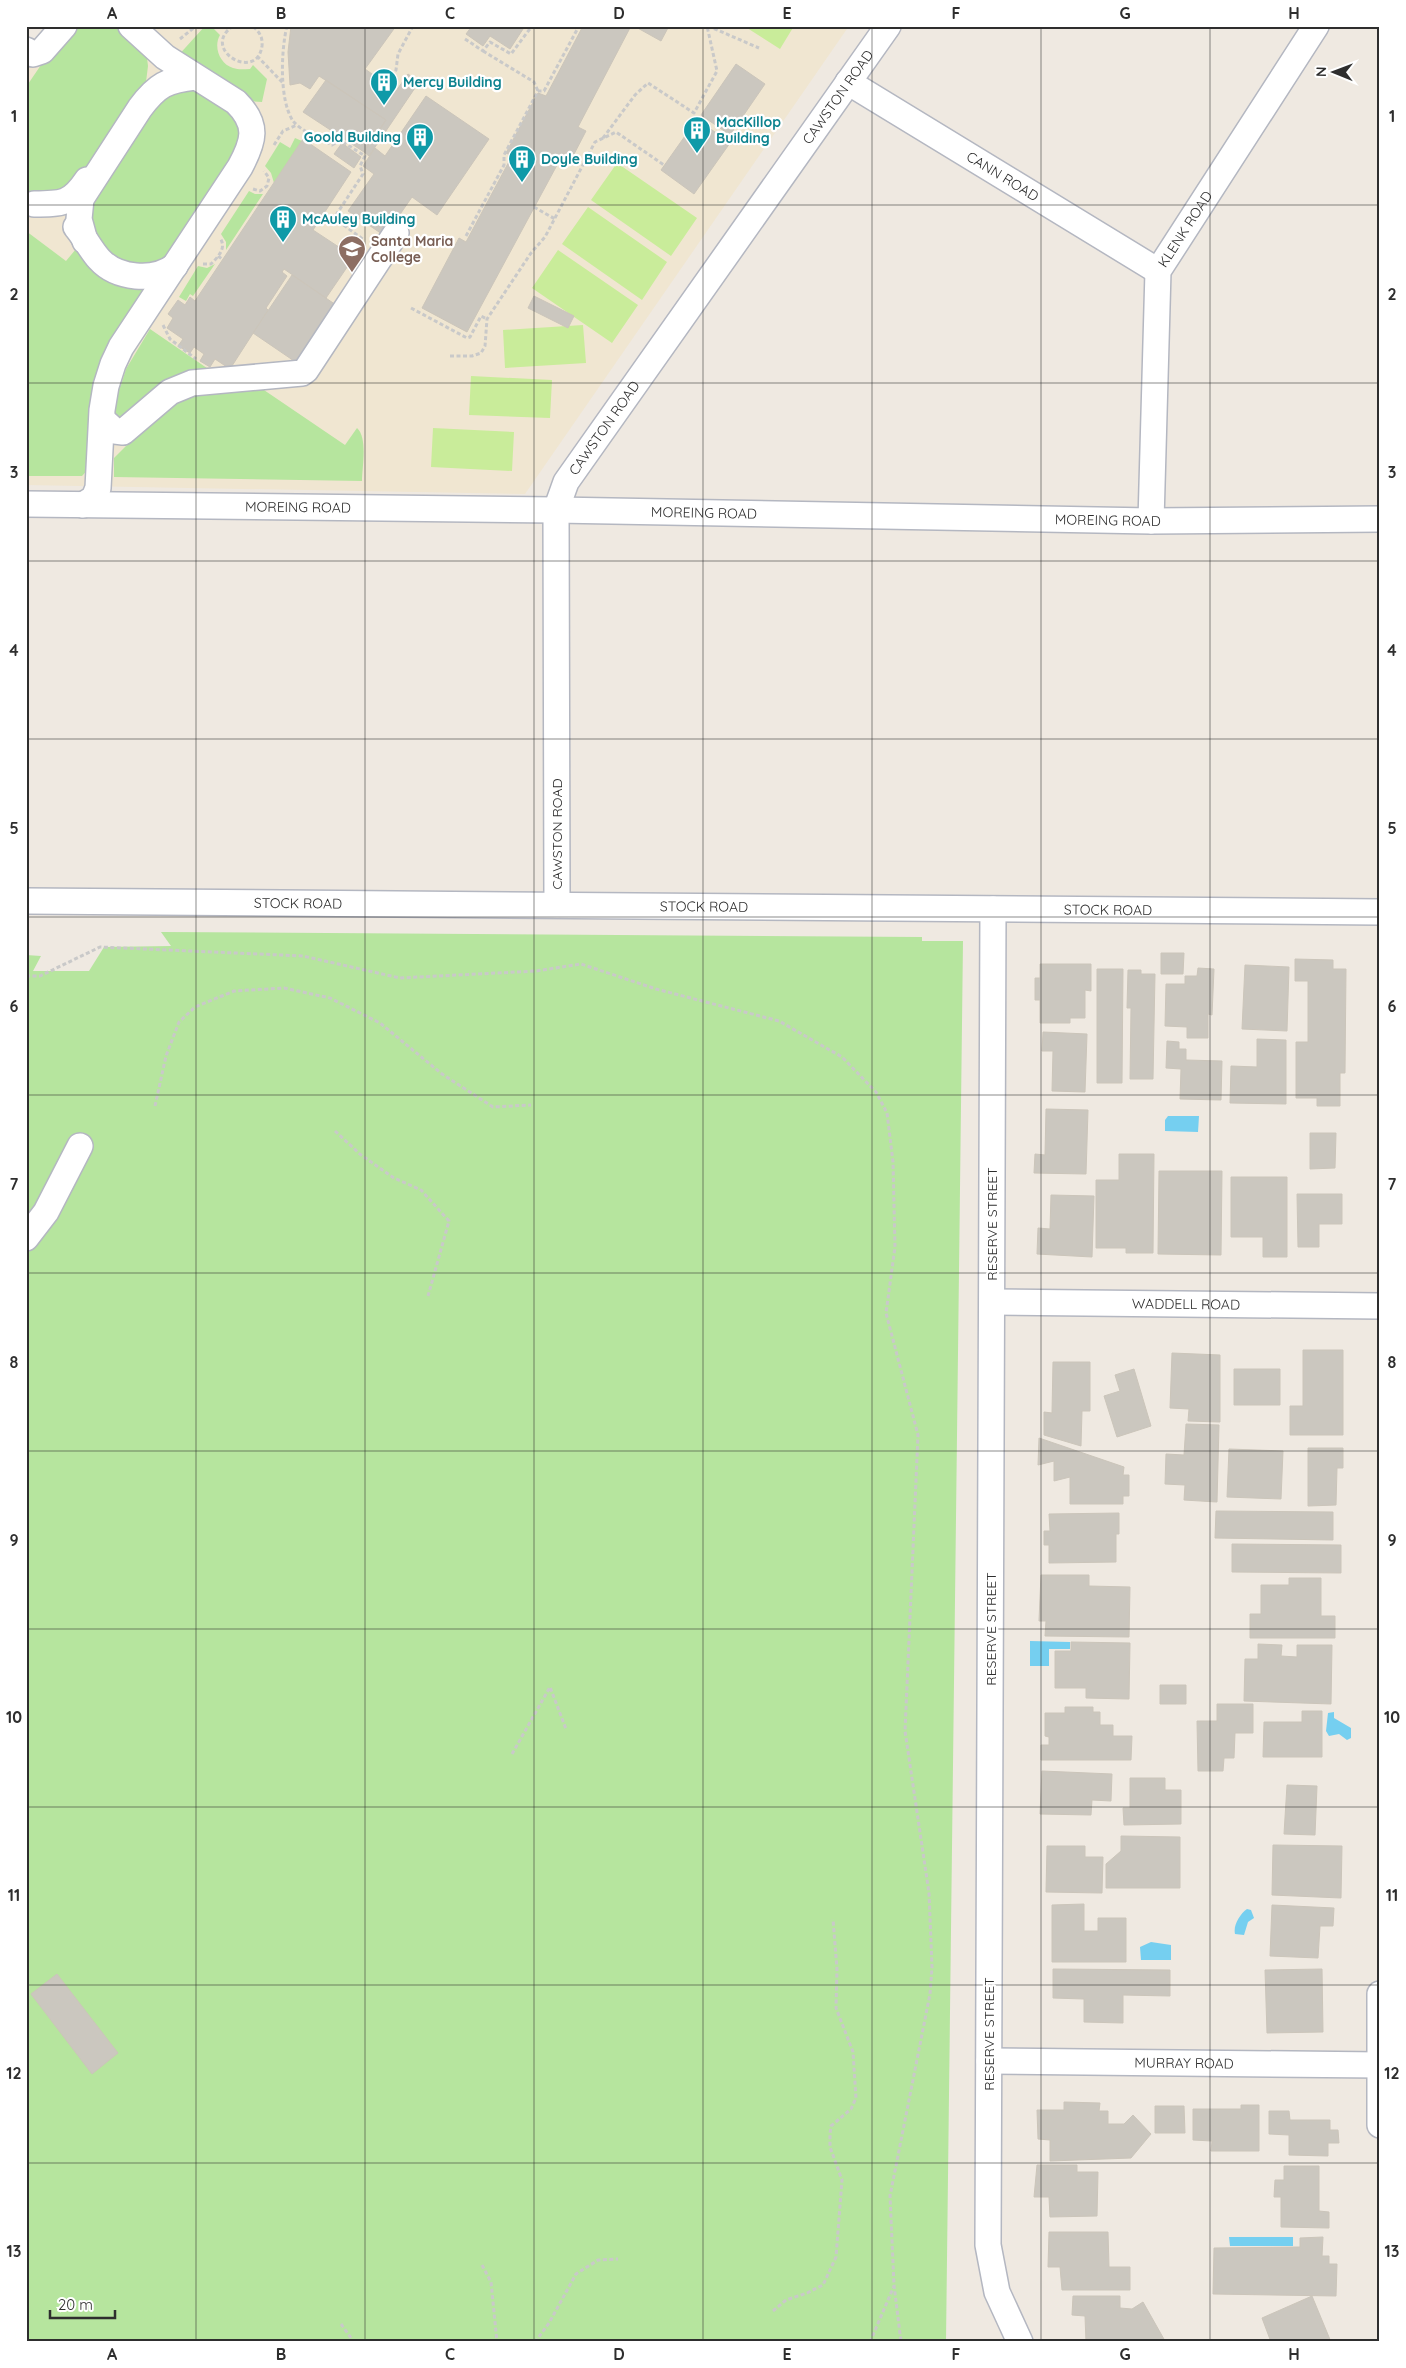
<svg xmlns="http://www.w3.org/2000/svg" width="1406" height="2368" font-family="Quicksand,sans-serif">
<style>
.education{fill:#f0e6d1}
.green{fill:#b6e59e}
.pitch{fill:#c9ec9a}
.water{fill:#75cff0}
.building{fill:#cbc7bf;stroke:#cbc5ba}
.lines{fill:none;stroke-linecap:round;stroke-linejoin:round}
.minor-casing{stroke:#b4b7c1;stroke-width:28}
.path{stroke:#c9c9c9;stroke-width:3;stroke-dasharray:4 2.5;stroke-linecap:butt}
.minor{stroke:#fff;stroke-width:25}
.grid{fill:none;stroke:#2e2e2e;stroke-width:1;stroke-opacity:0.55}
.labels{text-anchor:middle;stroke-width:4.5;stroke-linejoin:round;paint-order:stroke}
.culture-label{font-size:14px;font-weight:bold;fill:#0d838f;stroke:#fff;text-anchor:start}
.street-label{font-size:14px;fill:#2e2e2e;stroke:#fff}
.education-label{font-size:14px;font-weight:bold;fill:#785e54;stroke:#fff;text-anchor:start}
.neatline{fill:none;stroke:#2e2e2e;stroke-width:2}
.grid-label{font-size:16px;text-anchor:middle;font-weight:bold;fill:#2e2e2e}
</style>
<rect width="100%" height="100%" fill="#efe9e1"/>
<path class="education" d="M50,26H849L525,494L26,485V61Z"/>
<path class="green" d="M80,26H121L142,48L147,58L148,66L145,90L74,188L26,196V87L58,40L69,36Z
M205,26H211L220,35C213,47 220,64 233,68C239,70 244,69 250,69L253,65L267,79L262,102L249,101L176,58Z
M193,88L232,108L244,140L170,259L143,268L107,257L85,212L161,97Z
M295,138L302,141L274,183L271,173L265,166L280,142L290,148Z
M249,191L255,194H263L226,250V242L221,234Z
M26,231L66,261L76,249H79L160,278L123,333L94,463L82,476H26Z
M215,264L193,296L190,294L186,301L179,297L198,266L207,268Z
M150,329L217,375L115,423L110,396L121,385L126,369Z
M252,382L345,445L357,428C368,438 362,467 362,481L114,477V458L156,416L185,396Z
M161,932L922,937V941H963L946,2342H26V955L41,956L33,971H89L104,947L171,946Z"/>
<path class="pitch" d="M744,26H794L780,49Z
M617,163L697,218L671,256L591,200Z
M588,207L667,262L642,300L562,244Z
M558,250L638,305L612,343L532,288Z
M583,325L586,363L505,368L503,330Z
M471,376L552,380L550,418L469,415Z
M433,428L514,432L512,471L431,467Z"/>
<path class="water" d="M1168,1116H1199L1198,1132L1165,1131V1120Z
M1030,1641L1070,1642V1649H1049V1666H1030Z
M1334,1712V1718L1351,1728V1738L1347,1740L1339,1734L1329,1736L1326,1731L1328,1713Z
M1247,1909L1251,1910L1254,1918L1248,1922L1244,1935L1235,1934C1233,1925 1240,1914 1247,1909Z
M1151,1942L1171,1945V1960H1141L1140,1947Z
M1229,2237H1293V2246H1230Z"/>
<path class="building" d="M291,26H396L365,69L396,91L408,74L419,82L369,156L364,152L386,120L319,76L310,89L300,83L290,85L288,52Z
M472,26H525L510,49L490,36L483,46L466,34Z
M583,26H631L578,127L586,131L572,158L563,154L467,332L422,308L459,238L466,242L512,156L506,153L538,93L546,96Z
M634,26H669L661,41Z
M736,64L765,84L730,135L701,115Z
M326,80L386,120L364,152L303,112Z
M426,96L489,139L437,215L412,197L385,236L348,211L374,174L363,166L375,148L385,156Z
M697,119L730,143L694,194L661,170Z
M303,139L351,172L313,230L354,257L326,298L284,269L282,272L287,276L266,308L268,310L230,369L215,359L210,367L200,361L204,354L194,347L190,353L178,346L183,339L167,328L173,318L168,314L178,300L185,305L190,297L195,301Z
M342,143L361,157L354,168L334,154Z
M292,275L339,307L300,365L253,333Z
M534,296L574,316L568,328L528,308Z
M1161,953H1184L1183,974H1161Z
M1295,959L1333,960V969H1346L1345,1073H1340V1106H1317V1098H1296V1042H1308V981H1295Z
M1040,964H1091V991L1085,990V1018H1070V1023H1040V1000H1035V978H1040Z
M1245,965L1289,967L1287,1031L1242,1029Z
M1198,968L1214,969L1212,1015L1208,1014V1038H1187V1027L1165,1026L1166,984H1185V976H1197Z
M1097,969H1123L1122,1083H1097Z
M1128,970H1141V974H1155L1153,1079H1130L1131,1008H1127Z
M1043,1032L1087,1034L1085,1092L1052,1091L1053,1051H1042Z
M1257,1039L1286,1040V1104L1230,1103L1231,1066L1257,1067Z
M1167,1041L1179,1042V1049H1186V1060L1222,1061L1221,1100L1180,1099L1181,1069L1166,1068Z
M1046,1109L1088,1110L1086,1174L1034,1173L1035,1154L1045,1155Z
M1310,1133H1336L1335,1168L1310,1169Z
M1119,1154H1154L1153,1253H1126V1248H1096V1180H1119Z
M1159,1171H1222L1221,1255L1158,1254Z
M1231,1177H1287V1257H1263V1237H1231Z
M1297,1194H1342V1224H1319V1247H1298Z
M1051,1195L1094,1196L1092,1257L1037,1254L1038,1228L1050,1229Z
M1303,1350H1343V1435H1290V1406H1303Z
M1172,1353L1220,1355V1422L1188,1421L1189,1409L1170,1408Z
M1053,1362H1090V1411H1082L1081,1446L1044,1435V1412L1052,1413Z
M1134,1369L1151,1426L1117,1437L1104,1396L1120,1391L1115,1375Z
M1234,1369H1280V1405H1234Z
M1186,1424L1219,1425L1217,1502L1184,1500L1185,1485L1165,1484L1166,1454L1184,1455Z
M1039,1438L1124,1467L1123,1475H1129V1496H1123V1504H1070V1477L1054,1481V1461L1038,1465Z
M1308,1448H1343V1468H1337L1336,1505L1308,1506Z
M1229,1449L1283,1451L1281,1499L1227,1497Z
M1216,1511L1333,1512V1540L1215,1538Z
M1119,1513V1534H1116V1562L1049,1563V1545H1044V1531H1050L1049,1514Z
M1232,1544L1341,1545V1573L1232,1572Z
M1041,1575H1089V1586L1130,1587L1129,1637L1045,1636L1046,1621H1039Z
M1289,1578H1321V1616H1335V1638H1250V1614H1261V1585H1289Z
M1071,1642L1130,1643L1129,1699L1086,1698V1688H1055V1651H1071Z
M1258,1644L1282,1645L1281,1656L1297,1657V1645H1332L1331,1704L1244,1701L1245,1659H1258Z
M1160,1685H1186V1704H1160Z
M1217,1704H1253V1733H1235L1234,1758H1224L1223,1771H1198L1197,1721H1217Z
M1065,1707H1093V1712H1100V1725H1113V1736H1132L1131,1760H1041V1745H1049V1737L1045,1736V1713H1065Z
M1302,1711H1322V1757H1263L1264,1722H1302Z
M1042,1771L1112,1774L1111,1801L1092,1800L1091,1815L1040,1814Z
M1130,1778H1165V1790H1181V1824L1124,1825L1123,1808H1130Z
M1287,1785L1317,1786L1315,1835L1284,1834Z
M1121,1836L1180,1837V1888H1106V1864L1121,1851Z
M1273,1845L1342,1846L1341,1898L1272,1895Z
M1047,1846H1085V1857H1103L1102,1893L1046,1892Z
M1084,1904V1931H1098V1918H1126V1962H1052V1905Z
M1272,1905L1334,1908L1333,1926H1320L1318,1958L1270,1956Z
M1053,1969L1170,1970V1996L1123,1995V2023L1084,2022V1999L1053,1998Z
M1322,1969L1323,2032L1267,2033L1265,1970Z
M57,1974L118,2053L92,2074L31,1994Z
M1064,2102L1100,2103L1099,2111H1108V2124H1124L1133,2115L1151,2134L1131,2158L1050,2161V2140L1038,2139L1037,2110H1064Z
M1241,2105H1259V2151H1211L1212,2141L1193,2140V2109H1241Z
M1155,2106H1184L1185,2133H1155Z
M1269,2111H1289L1290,2120H1330V2130H1338L1339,2143H1328V2156L1289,2155V2135L1269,2134Z
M1037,2165H1077V2172H1098L1097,2216L1050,2217L1049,2197H1034Z
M1284,2166H1319V2211L1329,2212V2228L1281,2227V2197H1274L1275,2180H1284Z
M1049,2232H1108L1109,2267H1130V2290H1062L1060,2267H1048Z
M1323,2237L1322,2256H1329V2264H1337L1336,2296L1213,2294L1214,2248L1300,2247V2238Z
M1073,2296H1120V2308L1132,2309L1143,2302L1165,2341L1086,2342L1085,2316L1072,2315Z
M1312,2296L1331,2342H1271L1262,2318Z"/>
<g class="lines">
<g class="minor-casing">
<g id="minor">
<path d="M26,50L33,54L42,51L64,26"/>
<path id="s1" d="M848,82L1158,271"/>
<path d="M34,204C62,204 71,204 87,180"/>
<path d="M76,227C84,236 90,249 99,259C117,279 154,282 175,266"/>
<path d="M85,241L79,219L81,199L140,108C157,85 167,80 195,77"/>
<path d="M105,422L115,431L123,432L170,392L192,383L302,373L306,370L396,233"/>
<path id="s2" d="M26,504L556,510L1151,521L1380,519"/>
<path d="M83,505L94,498L98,488L102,410L106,386L113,364L121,347L240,167C254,141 259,125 236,102L165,57L131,26"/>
<path id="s3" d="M1151,521L1158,271L1316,26"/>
<path id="s4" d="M26,901L1380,912"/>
<path id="s5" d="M557,905L556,510L566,482L888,26"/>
<path d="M993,909L988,2245L997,2292L1020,2342"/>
<path d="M26,1238L46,1212L80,1146"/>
<path id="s6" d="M992,1302L1380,1306"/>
<path d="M1380,1994V2125"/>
<path id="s7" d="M989,2061L1380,2065"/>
</g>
</g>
<path class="path" d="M233,26C199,49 257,83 262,46C263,37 259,31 252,26
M287,26C281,50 279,100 293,121C302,132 320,138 332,145L340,140L365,156L360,166L363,174L334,218L364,240
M708,26L759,48
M180,39L196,26
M465,39L483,51L490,42L511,54L532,26
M483,51L534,82L538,91
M257,56L283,83
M388,82L396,70L398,54L413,26
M603,138L635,95L648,83L694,113L717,71L707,26
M274,145L283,131L297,125
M253,189L260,191L267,186L269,178L264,171
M534,207L555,219
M466,236L504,165V155L538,91H544L579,26
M218,256L222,259
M203,264H211C218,257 227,248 220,238
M411,308L467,338L470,337L481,316L487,319
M163,325L170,339L196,359
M450,356H472L481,353L485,346L487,319L531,253L545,237L595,142L616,132L664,165
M26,976H40L100,947L303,956L400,978L536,971L581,964L656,989L779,1021L842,1057L876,1092L887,1113L893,1162L895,1247L886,1313L918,1435L905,1731L929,1893L932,1967L930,1994L890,2196L894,2285L901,2342
M155,1106L166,1056L179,1022L195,1007L234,991L284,988L330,998L380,1023L442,1074L493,1107L531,1105
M335,1131L361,1155L394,1178L421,1190L449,1221L428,1296
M512,1754L550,1687L566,1729
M482,2265L491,2282L497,2342
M773,2311L786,2300L807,2293L823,2285L836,2257L842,2180L830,2147V2134L831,2126L851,2109L856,2098L853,2052L836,2008L837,1969L833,1919
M341,2324L354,2342
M535,2342L549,2323L576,2274L598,2260L618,2259
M870,2342L894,2286"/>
<use href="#minor" class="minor"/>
</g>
<path class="grid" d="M196,26V2342M365,26V2342M534,26V2342M703,26V2342M872,26V2342M1041,26V2342M1210,26V2342M26,205H1380M26,383H1380M26,561H1380M26,739H1380M26,917H1380M26,1095H1380M26,1273H1380M26,1451H1380M26,1629H1380M26,1807H1380M26,1985H1380M26,2163H1380"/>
<defs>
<g id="building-pin" transform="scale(1.4375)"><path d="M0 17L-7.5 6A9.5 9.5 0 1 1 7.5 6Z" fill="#0f9aa8" stroke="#fff"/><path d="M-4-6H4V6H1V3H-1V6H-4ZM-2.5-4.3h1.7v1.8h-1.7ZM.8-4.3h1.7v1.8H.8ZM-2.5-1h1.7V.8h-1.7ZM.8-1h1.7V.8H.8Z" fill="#fff"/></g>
<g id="school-pin" transform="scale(1.4375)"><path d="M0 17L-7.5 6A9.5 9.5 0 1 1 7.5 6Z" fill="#8d6e63" stroke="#fff"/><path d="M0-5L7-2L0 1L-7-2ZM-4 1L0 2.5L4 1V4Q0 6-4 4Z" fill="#fff"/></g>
</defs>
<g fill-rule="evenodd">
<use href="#building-pin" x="384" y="82"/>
<use href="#building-pin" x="697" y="130"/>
<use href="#building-pin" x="420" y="137"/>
<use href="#building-pin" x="522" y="159"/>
<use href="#building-pin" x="283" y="219"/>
<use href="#school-pin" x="352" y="249"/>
</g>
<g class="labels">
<g class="culture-label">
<text x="403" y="87">Mercy Building</text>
<text x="716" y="127">MacKillop<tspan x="716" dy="16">Building</tspan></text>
<text x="401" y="142" text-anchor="end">Goold Building</text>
<text x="541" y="164">Doyle Building</text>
<text x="302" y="224">McAuley Building</text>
</g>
<g class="street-label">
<text dy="5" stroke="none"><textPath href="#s5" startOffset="896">CAWSTON ROAD</textPath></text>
<text dy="5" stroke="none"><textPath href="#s1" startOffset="181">CANN ROAD</textPath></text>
<text dy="5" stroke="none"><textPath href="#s3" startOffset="300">KLENK ROAD</textPath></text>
<text dy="5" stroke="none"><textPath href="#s5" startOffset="491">CAWSTON ROAD</textPath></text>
<text dy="5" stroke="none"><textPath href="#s2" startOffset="272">MOREING ROAD</textPath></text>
<text dy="5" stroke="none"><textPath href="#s2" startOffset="678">MOREING ROAD</textPath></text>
<text dy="5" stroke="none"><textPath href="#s2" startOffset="1082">MOREING ROAD</textPath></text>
<text transform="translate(557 834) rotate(-90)" y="5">CAWSTON ROAD</text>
<text dy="5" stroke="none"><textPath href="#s4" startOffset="272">STOCK ROAD</textPath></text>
<text dy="5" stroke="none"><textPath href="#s4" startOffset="678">STOCK ROAD</textPath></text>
<text dy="5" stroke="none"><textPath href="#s4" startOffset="1082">STOCK ROAD</textPath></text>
<text transform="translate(992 1224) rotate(-90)" y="5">RESERVE STREET</text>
<text dy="5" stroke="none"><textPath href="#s6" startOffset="194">WADDELL ROAD</textPath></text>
<text transform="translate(991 1629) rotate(-90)" y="5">RESERVE STREET</text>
<text transform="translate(989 2034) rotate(-90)" y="5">RESERVE STREET</text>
<text dy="5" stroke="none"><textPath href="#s7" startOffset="195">MURRAY ROAD</textPath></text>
</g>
<g class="education-label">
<text x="371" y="246">Santa Maria<tspan x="371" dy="16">College</tspan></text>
</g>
</g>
<rect width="1406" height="2368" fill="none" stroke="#ffffff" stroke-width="55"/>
<g transform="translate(1334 72) rotate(271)" stroke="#ffffff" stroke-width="4" paint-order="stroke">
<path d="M0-4L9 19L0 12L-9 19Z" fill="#2e2e2e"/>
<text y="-8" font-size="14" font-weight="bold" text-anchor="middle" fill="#2e2e2e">N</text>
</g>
<path d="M50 2310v8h65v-8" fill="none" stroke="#2e2e2e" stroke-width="2.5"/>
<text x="58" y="2310" font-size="15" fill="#2e2e2e" stroke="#ffffff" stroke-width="4" paint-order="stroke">20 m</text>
<rect x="28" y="28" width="1350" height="2312" class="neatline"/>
<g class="grid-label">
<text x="112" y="19">A</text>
<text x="281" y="19">B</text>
<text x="450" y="19">C</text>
<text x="619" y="19">D</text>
<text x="787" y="19">E</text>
<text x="956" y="19">F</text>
<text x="1125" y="19">G</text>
<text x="1294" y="19">H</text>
<text x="14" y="122">1</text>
<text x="1392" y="122">1</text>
<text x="14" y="300">2</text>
<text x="1392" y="300">2</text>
<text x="14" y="478">3</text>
<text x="1392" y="478">3</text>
<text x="14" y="656">4</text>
<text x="1392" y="656">4</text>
<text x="14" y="834">5</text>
<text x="1392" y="834">5</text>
<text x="14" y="1012">6</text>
<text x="1392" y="1012">6</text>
<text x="14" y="1190">7</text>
<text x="1392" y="1190">7</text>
<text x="14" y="1368">8</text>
<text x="1392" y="1368">8</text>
<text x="14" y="1546">9</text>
<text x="1392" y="1546">9</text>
<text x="14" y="1723">10</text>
<text x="1392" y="1723">10</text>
<text x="14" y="1901">11</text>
<text x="1392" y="1901">11</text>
<text x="14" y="2079">12</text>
<text x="1392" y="2079">12</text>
<text x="14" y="2257">13</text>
<text x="1392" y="2257">13</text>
<text x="112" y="2360">A</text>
<text x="281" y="2360">B</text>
<text x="450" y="2360">C</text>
<text x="619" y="2360">D</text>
<text x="787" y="2360">E</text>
<text x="956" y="2360">F</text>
<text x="1125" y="2360">G</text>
<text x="1294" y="2360">H</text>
</g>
</svg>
